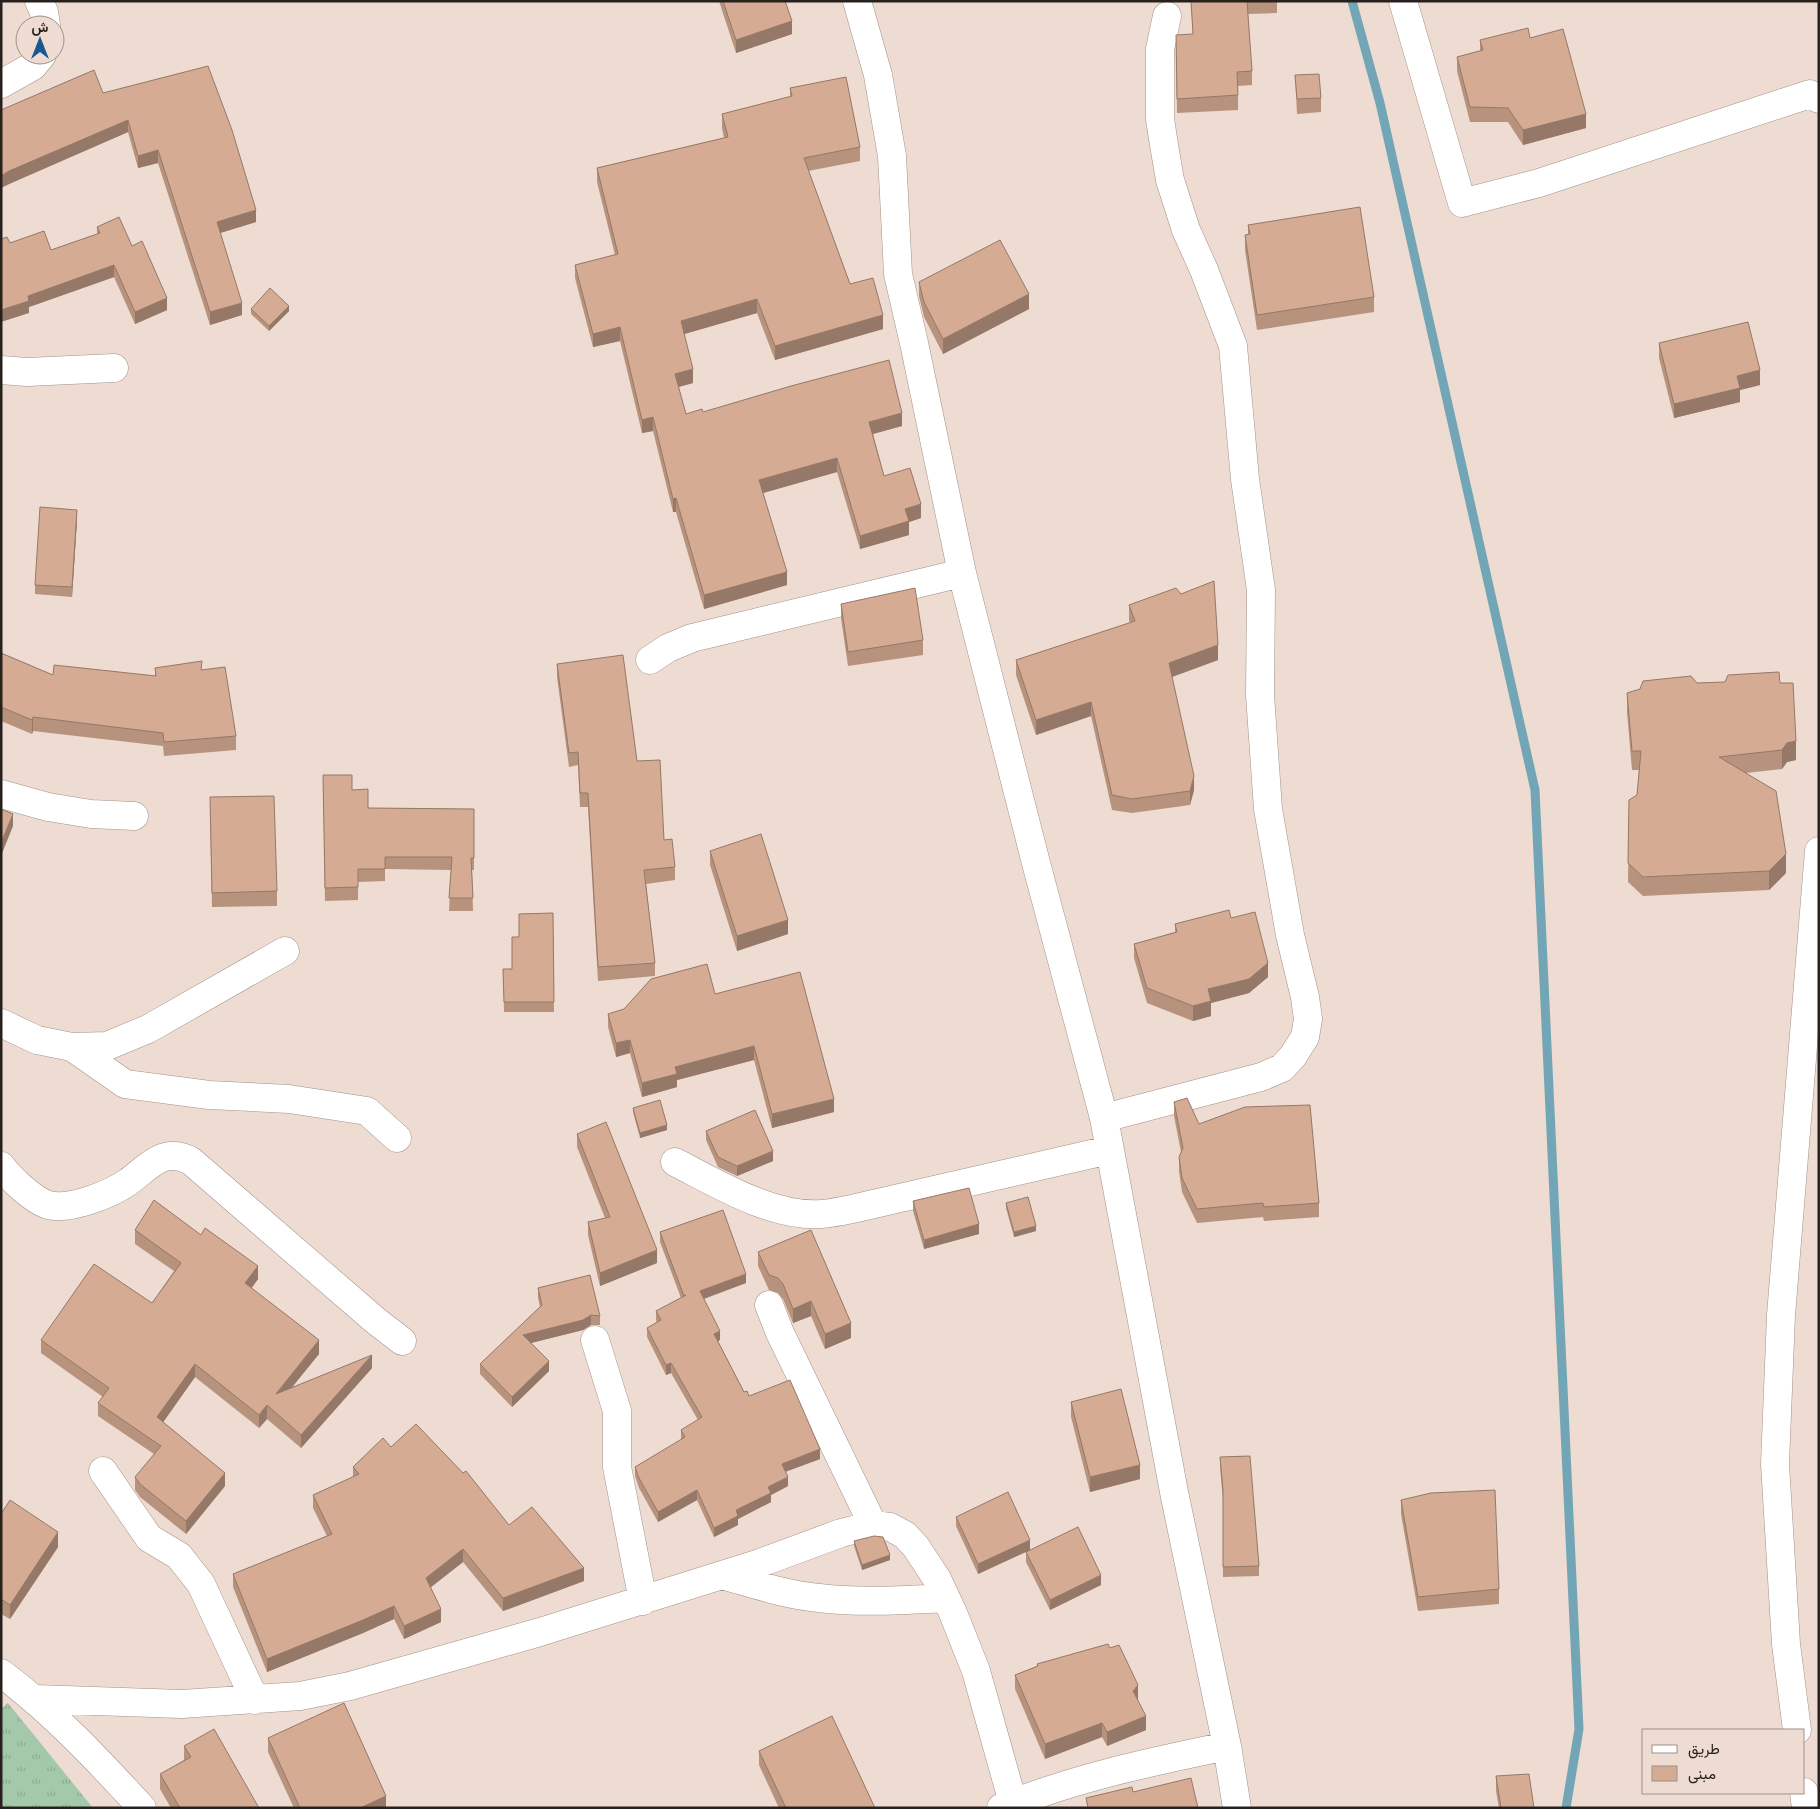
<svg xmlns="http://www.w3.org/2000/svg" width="1820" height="1809" font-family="'PT Sans',Vazirmatn,sans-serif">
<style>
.grass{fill:url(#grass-tufts)}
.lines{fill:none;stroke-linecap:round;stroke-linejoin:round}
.stream{stroke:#72a5b6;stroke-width:9}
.minor-casing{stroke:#a39289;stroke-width:29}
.minor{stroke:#fff;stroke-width:28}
.wall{fill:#b7937e}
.shaded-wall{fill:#957867}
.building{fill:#d5ab93;stroke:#957867}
</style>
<defs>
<pattern id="grass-tufts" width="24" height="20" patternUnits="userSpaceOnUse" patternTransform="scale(1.25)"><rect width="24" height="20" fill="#a4c8aa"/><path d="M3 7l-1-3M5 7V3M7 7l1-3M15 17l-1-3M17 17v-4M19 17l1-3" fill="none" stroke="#8dac92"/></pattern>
</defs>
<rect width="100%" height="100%" fill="#eedbd1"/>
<path class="grass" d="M8,1703L93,1808H1V1709Z"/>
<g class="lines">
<path class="stream" d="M1352,1L1380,103L1535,790L1579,1729L1566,1808"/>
<g class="minor-casing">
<path id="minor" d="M39,1L44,12L46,25
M857,1L878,75L892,156L898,274L914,343L962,573L1036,863L1104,1118L1174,1492L1227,1746L1237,1808
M1403,1L1462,203L1539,183L1810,94L1819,99
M1,84L33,66L42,55
M1,370L27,372L114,368
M650,660L668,648L692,638L962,573
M1,794L48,807L91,814L134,816
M1,1023L37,1040L72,1047L107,1046L148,1029L285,951
M72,1047L125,1084L209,1095L289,1099L367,1111L397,1138
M1104,1118L1261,1077L1282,1068L1293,1056L1305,1037L1308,1019L1305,997L1290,935L1268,809L1260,695L1261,590L1245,479L1233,346L1204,270L1186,230L1170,180L1164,145L1160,119V49L1167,16
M675,1162C716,1183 773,1218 822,1214C832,1213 842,1211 852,1209L1109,1150
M1,1166C11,1179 33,1200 48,1205C69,1211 111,1194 128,1182C149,1167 163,1146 191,1161L376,1321L402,1341
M769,1305L780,1333L873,1525
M595,1340L617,1411V1467L643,1601
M103,1471L149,1538L179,1556L201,1584L255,1700
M722,1575C754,1584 786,1595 819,1598C861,1603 904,1600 946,1598
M1,1673C53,1712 98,1760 142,1808
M35,1699L182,1704L300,1696L350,1686L540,1632L760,1563L841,1533L873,1525L890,1527L905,1535L916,1547L937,1579L953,1613L976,1671L1013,1803
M1797,1730L1786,1644L1775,1464L1781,1315L1819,851
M1804,1792L1806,1808
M1001,1808C1074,1778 1150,1762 1227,1746"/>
</g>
<use href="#minor" class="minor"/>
</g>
<path class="wall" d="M719,1H785L792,34L736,53Z
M1191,1H1277V13L1248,14L1252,71V85L1238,86V110L1177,113L1176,50L1193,34Z
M1530,38L1586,128L1523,145L1508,122H1470L1457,71V57L1480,51V40Z
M1295,75L1321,98V112L1297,114Z
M790,88L860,147V161L808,171L850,284L883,329L775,360L757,313L684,334L693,383L678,387L686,414L703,412L902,426L873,434L884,476L921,518L909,522V535L860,549L837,472L763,493L787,585L704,609L676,512H673L653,431L642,433L620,341L593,347L575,278V265L615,255L597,182V168L724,138L722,128V114L790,97Z
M103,93L256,222L220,233L242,315L210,325L158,163L138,168L128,132L9,184L1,188V110Z
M1248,225L1374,297V312L1257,330L1245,250V235H1248Z
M97,227L132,246L167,310L135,324L114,277L29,307V313L10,243L51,250L97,234Z
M919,282L1029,309L943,354L924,317L919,296Z
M251,309L289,311L269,331L251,314Z
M1659,343L1760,385L1740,390V402L1674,418L1659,358Z
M77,520L72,597L35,594V585Z
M841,604L923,640V655L848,666L841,618Z
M1129,605L1218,660L1172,677L1194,790L1190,805L1132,813L1112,810L1091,716L1036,735L1016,675V660L1130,623L1129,620Z
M1,653L53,675L155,676V668L202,670L236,736V750L164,756L163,746L33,731L32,734L1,721Z
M557,664L637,761L664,840L675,867V880L646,884L655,963V976L598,981L588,807H580L578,765L569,767L557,677Z
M1697,683H1780L1796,760L1787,762L1782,769L1746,773L1786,873L1769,890L1643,896L1628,882L1629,800L1637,795L1640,770H1632L1627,712V693Z
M323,775L352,790L368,808L474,809V870H472L473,911H449L451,870L385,869V881L358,882V900L325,901Z
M210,812L277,891V906L212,907Z
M710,851L788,934L737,951L710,865Z
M553,913L554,1012H504L503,969H512L519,937Z
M1231,918L1268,977L1249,993L1211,1003V1016L1193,1021L1147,1003L1134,958V944L1175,932V924Z
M715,994L834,1112L772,1128L754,1060L677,1080V1087L642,1097L630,1053L616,1057L608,1027V1014Z
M1174,1102L1199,1124L1319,1203V1217L1264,1221L1263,1217L1197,1223L1182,1192L1179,1171V1157L1181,1152L1174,1116Z
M633,1108L667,1130L640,1138L633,1112Z
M706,1131L773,1161L737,1176L718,1167L706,1140Z
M577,1134L657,1263L600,1286L588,1235V1222L605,1218L577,1147Z
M913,1201L979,1234L924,1249L913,1211Z
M1006,1203L1036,1231L1014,1237L1006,1208Z
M135,1230L258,1279L252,1288L319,1354L292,1387L372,1368L301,1448L267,1419L259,1428L195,1377L163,1422L225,1486L186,1534L140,1497L135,1490V1477L154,1454L98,1416V1403L103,1397L41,1353V1340L152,1303L174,1271L135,1244Z
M660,1232L746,1283L704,1299L720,1340L718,1341L744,1392L749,1396L820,1459L785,1472L788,1486L771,1495V1502L738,1519V1525L714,1537L697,1500L658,1522L639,1488L635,1476V1467L681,1440V1430L698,1420L671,1373L666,1375L647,1337V1328L657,1322L656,1321V1311L681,1298L660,1242Z
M758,1252L851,1338L825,1349L811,1316L793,1323L783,1299L778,1293L769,1290L758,1266Z
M538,1288L600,1316V1325H591L583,1330L531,1343L549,1371L512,1407L480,1374V1364L540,1307L538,1298Z
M1071,1402L1140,1479L1090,1492L1071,1417Z
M391,1447L509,1525L584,1581L503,1611L463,1562L431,1587L441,1622L404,1639L394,1619L363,1633L267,1672L233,1587V1574L327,1536L313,1508V1495L353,1477V1467Z
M1220,1457L1259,1566V1576L1223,1577V1500L1220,1467Z
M1401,1500L1499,1589V1604L1418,1611L1401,1514Z
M1,1514L58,1547L10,1619L1,1614Z
M956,1517L1030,1550L978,1574L956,1526Z
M854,1541L890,1560L862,1570L854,1546Z
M1026,1552L1101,1585L1050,1610L1026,1562Z
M1110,1648L1138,1700L1146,1730L1107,1746L1102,1737L1045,1759L1015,1689V1675L1037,1666V1664Z
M268,1738L386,1808H294L268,1752Z
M184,1746L259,1808H171L160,1789V1774L184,1760Z
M759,1751L875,1808H779L759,1765Z
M1496,1776L1534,1808H1499L1496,1791Z"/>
<path class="shaded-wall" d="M792,21V34L736,53V40Z
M1586,114V128L1523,145V130Z
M128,120V132L9,184L1,188V176L9,171Z
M158,150V163L138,168V156Z
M256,210V222L217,234V222Z
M114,265V277L29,307V313L1,322V310L28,296Z
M1029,294V309L943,354V339Z
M167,298V310L135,324V312Z
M757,299V313L681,335V321Z
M242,303V315L210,325V312Z
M289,306V311L269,331V326Z
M883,315V329L775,360V346Z
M620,327V341L593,347V334Z
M693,369V383L675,388V374Z
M1760,370V385L1740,390V402L1674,418V404L1737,376Z
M902,413V426L869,435V422Z
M653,417V431L642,433V420Z
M837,458V472L759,494V480Z
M676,498V512H673V499Z
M921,504V518L909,522V535L860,549V536L905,509Z
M77,510V520L72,597V587Z
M787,572V585L704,609V595Z
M1218,645V660L1169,678V663Z
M1091,702V716L1036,735V720Z
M33,717V731L32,734V720Z
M1796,741V760L1787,762L1782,769V750L1787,743Z
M1194,776V790L1190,805V791Z
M13,814V826L1,856V843Z
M1786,854V873L1769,890V871Z
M788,920V934L737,951V936Z
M1268,963V977L1249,993L1211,1003V1016L1193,1021V1006L1208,989Z
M630,1040V1053L616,1057V1043Z
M754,1046V1060L677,1080V1087L642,1097V1083L675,1067Z
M834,1099V1112L772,1128V1114Z
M667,1125V1130L640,1138V1133Z
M773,1151V1161L737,1176V1166Z
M979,1224V1234L924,1249V1240Z
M1036,1226V1231L1014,1237V1232Z
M657,1250V1263L600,1286V1273Z
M258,1266V1279L245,1296V1283Z
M746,1274V1283L700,1300V1291Z
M811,1301V1316L793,1323V1309Z
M591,1315V1325L583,1330L523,1345V1335Z
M851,1323V1338L825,1349V1334Z
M720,1331V1340L714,1343V1334Z
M319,1340V1354L276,1407V1394Z
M372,1355V1368L301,1448V1435Z
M549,1361V1371L512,1407V1397Z
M671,1363V1373L666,1375V1365Z
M195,1364V1377L157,1431V1417Z
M267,1405V1419L259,1428V1415Z
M820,1449V1459L782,1473V1464Z
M1140,1465V1479L1090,1492V1477Z
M225,1473V1486L186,1534V1521Z
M788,1477V1486L771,1495V1502L738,1519V1525L714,1537V1528L768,1487Z
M697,1490V1500L658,1522V1512Z
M58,1532V1547L10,1619V1605Z
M1030,1540V1550L978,1574V1564Z
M463,1549V1562L426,1591V1578Z
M890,1555V1560L862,1570V1565Z
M584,1568V1581L503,1611V1598Z
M1101,1575V1585L1050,1610V1600Z
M394,1606V1619L363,1633L267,1672V1659Z
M441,1609V1622L404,1639V1626Z
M1138,1685V1700L1133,1691Z
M1146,1716V1730L1107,1746V1732Z
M1102,1723V1737L1045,1759V1744Z
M386,1796V1808H360Z"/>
<path class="building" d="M723,1H785L792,21L736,40Z
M1191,1H1247L1252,71L1237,72L1238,95L1177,99L1176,35L1193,34Z
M1528,28L1530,38L1563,29L1586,114L1523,130L1508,108L1470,107L1457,57L1483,50L1480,40Z
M208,66L232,130L256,210L217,222L242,303L210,312L158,150L138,156L128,120L9,171L1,176V110L94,70L103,93Z
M1319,74L1321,98L1297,99L1295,75Z
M846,77L860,147L804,158L850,284L873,278L883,315L775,346L757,299L681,321L693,369L675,374L686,414L702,409L703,412L791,386L889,360L902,413L869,422L884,476L910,468L921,504L905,509L909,521L860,536L837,458L759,480L787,572L704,595L676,498L673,499L653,417L642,420L620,327L593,334L575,265L618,254L597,168L728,137L722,114L792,96L790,88Z
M1360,207L1374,297L1257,315L1245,235L1250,234L1248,225Z
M119,217L132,246L142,241L167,298L135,312L114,265L28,296L29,301L1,310V239L7,237L10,243L44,231L51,250L100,233L97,227Z
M1000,240L1029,294L943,339L924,302L919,282Z
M270,288L289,306L269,326L251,309Z
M1748,322L1760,370L1737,376L1740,388L1674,404L1659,343Z
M40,507L77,510L72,587L35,585Z
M1214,581L1218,645L1169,663L1194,776L1190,791L1132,799L1112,795L1091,702L1036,720L1016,660L1135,621L1129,605L1176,588L1181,594Z
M915,588L923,640L848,652L841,604Z
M1,653L53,675L54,665L156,676L155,668L202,661L201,670L225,667L236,736L164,742L163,733L33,717L32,720L1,707Z
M623,655L637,761L660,760L664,840L672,839L675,867L644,870L655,963L598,967L588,793H580L578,752L569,753L557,664Z
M1779,672L1780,683H1793L1796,741L1787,743L1782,750L1719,757L1776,791L1786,854L1769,871L1643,877L1628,863L1629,800L1637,795L1641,751H1632L1627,693L1640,689L1643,681L1691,676L1697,683L1725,682L1728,675Z
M323,775H352V790L368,789V808L474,809V858H471L473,898H449L452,857H385V869H358V887L325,888Z
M274,796L277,891L212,893L210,797Z
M1,809L13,814L1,843Z
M761,834L788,920L737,936L710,851Z
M1229,910L1231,918L1255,912L1268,963L1249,979L1208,989L1211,1001L1193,1006L1147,988L1134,944L1177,932L1175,924Z
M553,913L554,1002H504L503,969H512V937H519V914Z
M707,964L715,994L800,972L834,1099L772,1114L754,1046L675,1067L677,1074L642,1083L630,1040L616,1043L608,1014L624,1009L651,979Z
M1187,1098L1199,1124L1245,1107L1310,1105L1319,1203L1264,1207L1263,1203L1197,1209L1182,1178L1179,1157L1183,1148L1174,1102Z
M660,1100L667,1125L640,1133L633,1108Z
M755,1110L773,1151L737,1166L718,1157L706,1131Z
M606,1122L657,1250L600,1273L588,1222L610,1217L577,1134Z
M969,1188L979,1224L924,1240L913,1201Z
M1028,1197L1036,1226L1014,1232L1006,1203Z
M154,1200L201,1235L205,1228L258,1266L245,1283L319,1340L276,1394L372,1355L301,1435L267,1405L259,1415L195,1364L157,1417L225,1473L186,1521L140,1484L135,1477L161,1446L98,1403L109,1388L41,1340L94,1264L152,1303L181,1263L135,1230Z
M723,1210L746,1274L700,1291L720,1331L714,1334L744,1392L747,1391L749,1396L790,1380L820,1449L782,1464L788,1477L768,1487L771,1493L736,1510L738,1516L714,1528L697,1490L658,1512L639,1478L635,1467L685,1437L681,1430L702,1417L671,1363L666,1365L647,1328L661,1320L656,1311L686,1295L684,1296L660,1232Z
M811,1230L851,1323L825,1334L811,1301L793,1309L783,1284L778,1278L769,1275L758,1252Z
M590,1275L600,1316L591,1315L583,1320L523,1335L549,1361L512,1397L480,1364L542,1305L538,1288Z
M1121,1389L1140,1465L1090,1477L1071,1402Z
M416,1424L463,1473L466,1471L509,1525L532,1507L584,1568L503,1598L463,1549L426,1578L441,1609L404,1626L394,1606L363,1620L267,1659L233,1574L332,1534L313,1495L359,1474L353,1467L383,1438L391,1447Z
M1250,1456L1259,1566L1223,1567V1490L1220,1457Z
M1495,1490L1499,1589L1418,1597L1401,1500L1431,1493Z
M1008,1492L1030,1540L978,1564L956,1517Z
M10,1500L58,1532L10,1605L1,1599V1514Z
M1078,1527L1101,1575L1050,1600L1026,1552Z
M874,1536L883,1537L890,1555L862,1565L854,1541Z
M1108,1644L1110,1648L1119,1645L1138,1685L1133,1691L1146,1716L1107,1732L1102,1723L1045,1744L1015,1675L1038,1666L1037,1664Z
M344,1703L386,1796L360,1808H300L268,1738Z
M832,1716L875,1808H786L759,1751Z
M214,1729L259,1808H180L160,1774L191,1757L184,1746Z
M1529,1774L1534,1808H1501L1496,1776Z
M1191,1778L1198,1808H1088L1086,1798L1132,1787L1133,1792Z"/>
<rect width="1820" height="1809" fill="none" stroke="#27201c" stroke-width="5"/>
<rect x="1642" y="1729" width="162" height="65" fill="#eedbd1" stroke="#9e9089"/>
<rect x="1652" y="1745" width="25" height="8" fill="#ffffff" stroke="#9e9089"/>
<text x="1688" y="1754" font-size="15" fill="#27201c">طريق</text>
<rect x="1652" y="1766" width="25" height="15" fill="#d5ab93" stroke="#9e9089"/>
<text x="1688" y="1779" font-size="15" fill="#27201c">مبنى</text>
<g transform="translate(40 40)"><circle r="24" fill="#eedbd1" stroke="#9e9089"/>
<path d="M0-4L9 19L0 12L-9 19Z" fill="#185a8f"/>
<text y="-8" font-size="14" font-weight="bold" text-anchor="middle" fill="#27201c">ش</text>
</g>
</svg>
